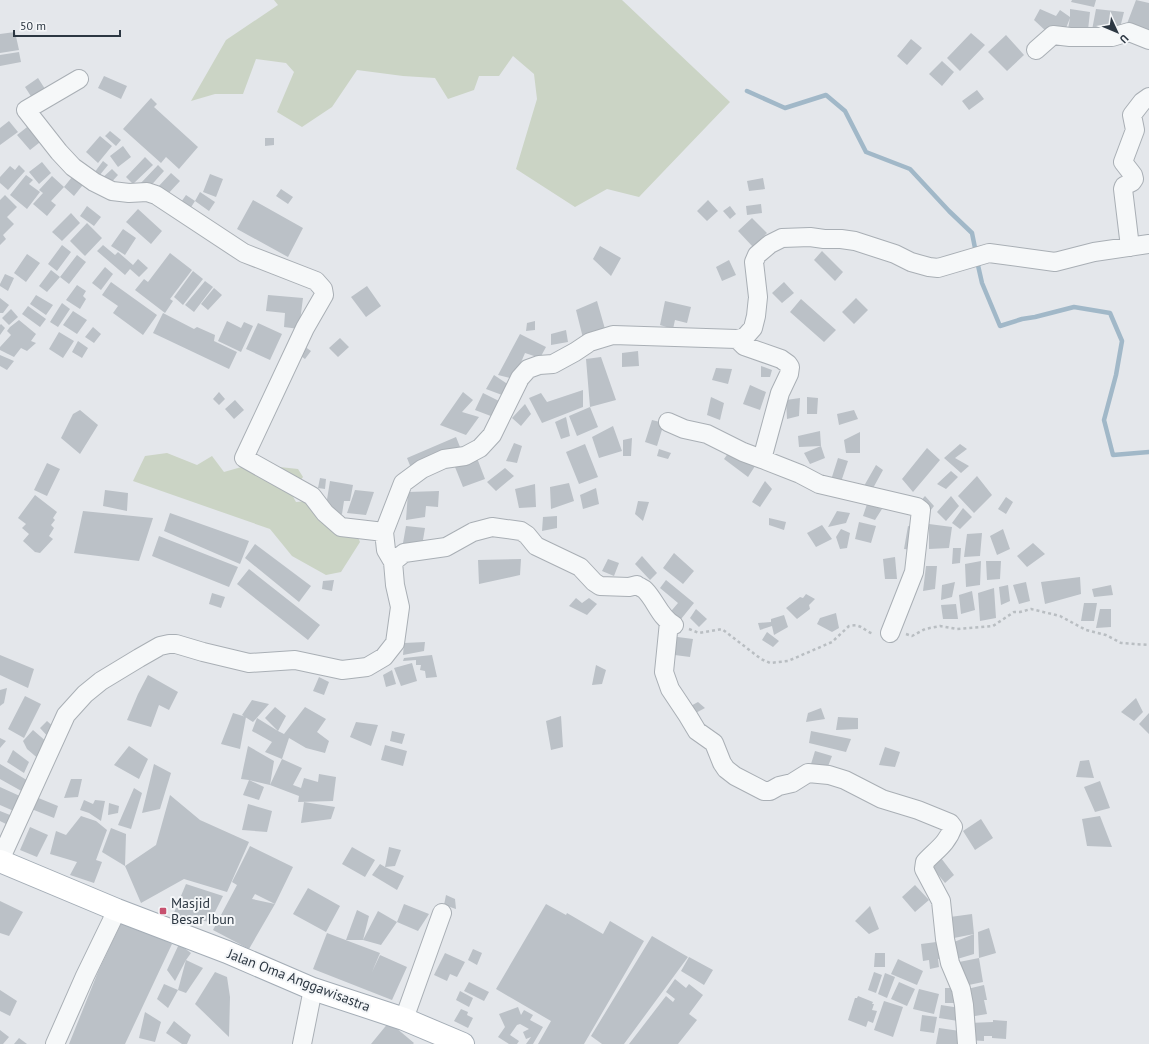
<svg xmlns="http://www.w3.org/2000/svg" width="1149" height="1044" font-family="'PT Sans',sans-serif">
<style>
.green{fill:#cbd4c5}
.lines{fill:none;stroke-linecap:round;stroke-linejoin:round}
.stream{stroke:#a1b8c8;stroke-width:4.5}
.building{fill:#bbc1c7}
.minor-casing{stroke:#a9afb5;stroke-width:20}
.major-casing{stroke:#a4adb6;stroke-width:24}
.path{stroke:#b9bec2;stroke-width:2.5;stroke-dasharray:3 3;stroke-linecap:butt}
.minor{stroke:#f6f8f9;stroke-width:18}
.major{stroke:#fff;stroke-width:22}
.poi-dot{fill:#c7516f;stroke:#f4f6f8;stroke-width:1.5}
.labels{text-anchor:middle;stroke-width:4;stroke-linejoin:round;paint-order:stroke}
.poi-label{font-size:14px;fill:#2c3742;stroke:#f4f6f8;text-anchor:start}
.street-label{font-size:14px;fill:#2c3742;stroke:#f4f6f8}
</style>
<rect width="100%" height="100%" fill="#e4e7eb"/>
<path class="green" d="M274,0H622L730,102L639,197L607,189L575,207L516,169L537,99L534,74L513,56L499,76H479L474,90L448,99L435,78L403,76L357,70L332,107L302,127L277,112L294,72L286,63L256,59L243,94H215L191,101L226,40L278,5Z
M167,453L197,465L212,456L224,472L252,464L298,469L303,477L291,493L296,502L320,500L357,535L360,542L341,572L326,575L292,556L270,529L133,481L145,456Z"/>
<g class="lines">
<path class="stream" d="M747,91L785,108L826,95L845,111L866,152L910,169L949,211L972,233L976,253
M977,261L982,283L1000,326L1022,319L1035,317L1074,307L1110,313L1122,341L1116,375L1104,420L1113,455L1149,452"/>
</g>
<path class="building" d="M1072,0H1096L1094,7L1071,2Z
M1136,0L1149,3V35L1125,29Z
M1040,9L1056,16L1060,10L1070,17V9L1090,12L1088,30L1068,29L1070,18L1064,33H1048L1034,20Z
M1096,9L1124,12L1119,32L1092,30Z
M15,32L19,50L0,53V34Z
M971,33L985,45L960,71L947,58Z
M1006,35L1024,55L1007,71L988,52Z
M911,39L922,48L907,65L897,56Z
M19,52L21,62L0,66V55Z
M942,61L954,72L942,86L929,74Z
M104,76L127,86L121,99L98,88Z
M38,78L47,92L34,101L25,87Z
M977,90L984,99L969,110L962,101Z
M151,98L157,104L154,107L198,147L179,169L166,157L161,163L123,129Z
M9,121L18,132L0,145V128Z
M31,124L44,139L30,150L17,135Z
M110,131L121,140L116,146L105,136Z
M100,136L112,146L98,163L86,152Z
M265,138H274V145L265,146Z
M123,146L131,157L118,167L110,156Z
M145,157L153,165L133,184L126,177Z
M103,161L108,165L99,176L94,173Z
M42,162L51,173L39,184L29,172Z
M19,165L25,171L8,190L0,183V177L10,166L15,170Z
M158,165L164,171L147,190L140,184Z
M112,169L118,175L107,187L100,180Z
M76,172L86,181L74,196L64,187Z
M171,173L180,181L166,196L157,188Z
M210,174L223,179L216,197L203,192Z
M26,175L33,180L29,184L40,192L27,209L10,195Z
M52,176L64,187L51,201L56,205L47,216L33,204L43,193L39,190Z
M763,178L765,189L749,191L747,181Z
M281,189L293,197L288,204L276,196Z
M200,192L215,202L209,211L195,201L188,212L179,205L186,195L195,201Z
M5,195L17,207L7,217L14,224L3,235L6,239L0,245V200Z
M253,200L303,228L288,257L237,229Z
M708,200L718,211L707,221L697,211Z
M761,204L762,213L747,215L746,206Z
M87,206L101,217L94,226L80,216Z
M730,206L736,214L730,219L723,211Z
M138,209L162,231L151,244L126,222Z
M71,213L80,223L62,241L52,232Z
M752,218L767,233L753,247L738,231Z
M87,223L102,238L85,256L70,241Z
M123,229L136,238L125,255L111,246Z
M62,245L71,252L57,271L48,264Z
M103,245L115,255L118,252L133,265L138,259L148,268L139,277L130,269L125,275L97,251Z
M600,246L621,258L611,276L593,259Z
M822,251L843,272L835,281L814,260Z
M170,253L192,270L170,299L173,301L165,313L135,290L144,279L148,282Z
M27,254L40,263L26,282L14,273Z
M77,255L86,262L69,284L60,277Z
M729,260L736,275L722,281L716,267Z
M105,267L113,274L101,290L92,283Z
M51,270L60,277L47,292L39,286Z
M193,271L203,279L183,305L174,297Z
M5,274L14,278L8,291L0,286V284Z
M205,281L213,287L194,312L185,305Z
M111,282L157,315L143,335L113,313L118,306L102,295Z
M784,282L794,293L782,303L772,293Z
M77,285L86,291L83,296L86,299L80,309L66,300Z
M367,286L381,306L366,317L351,297Z
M214,288L222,295L208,310L201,304Z
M36,295L53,305L46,315L30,304Z
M268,295L303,298L299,329L284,327L285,313L266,311Z
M0,298L9,305L3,313H0Z
M856,298L868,310L854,324L842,312Z
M801,299L836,330L824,342L790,312Z
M597,301L605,329L583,338L576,310Z
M665,301L691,307L687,323L675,320L673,329L660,325Z
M62,303L70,309L58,327L50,322Z
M28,306L46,319L40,327L22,314Z
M11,309L18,317L9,325L2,318Z
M73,311L87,320L77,334L63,325Z
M163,313L194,329L197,327L215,335L214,341L237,352L229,369L153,333Z
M19,320L36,334L31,341L36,343L27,351L21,348L14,357L0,350V347L11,335L7,331L10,327Z
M227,321L241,328L244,322L253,326L241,352L218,341Z
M535,321V330L526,331L527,323Z
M258,323L282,334L270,360L246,349Z
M1,324L5,328L0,335V325Z
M93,327L101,334L94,343L85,337Z
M566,330L568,342L551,345V334Z
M59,332L74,341L63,358L49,349Z
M520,334L546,347L540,358L525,353L514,379L498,375Z
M340,338L349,347L338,357L329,348Z
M78,341L88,348L82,358L72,352Z
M304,346L311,351L305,359L298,354Z
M638,351L639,366L622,367V353Z
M0,355L14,361L7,370L0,366Z
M601,357L616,400L590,407L586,359Z
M761,366L772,370L770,377H761Z
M716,368L732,369L728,384L712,380Z
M494,375L509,385L502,395L486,389Z
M750,385L766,392L760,410L743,404Z
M583,390V407L542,423L529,398L541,393L547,402Z
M219,392L225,399L219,405L213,399Z
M463,392L473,400L462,412L479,417L466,435L440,425Z
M483,393L499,401L496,418L475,410Z
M711,397L724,403L720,420L707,415Z
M807,397L818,398L817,414H807Z
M800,398L799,416L787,419L786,400Z
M235,400L244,410L234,419L225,409Z
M525,404L531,414L521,426L512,418Z
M590,407L598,427L577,436L569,416Z
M80,410L98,425L80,454L61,438L73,414Z
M854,410L858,419L839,425L837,414Z
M566,417L570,436L561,439L555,422Z
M652,420L664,423L657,446L645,442Z
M613,426L622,451L599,458L592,437Z
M820,431L821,446L825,458L810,464L804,453L821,446L799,447L798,436Z
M860,432V453H846L844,440Z
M456,437L460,447L411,468L407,458Z
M632,438L631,456H623V440Z
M514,443L522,446L517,463L506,461Z
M585,444L598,477L579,484L566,452Z
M960,444L967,449L955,458L969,466L961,473L944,458Z
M927,448L940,460L913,492L902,479Z
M659,449L671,453L668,459L657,456Z
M729,452L757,463L748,477L724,459Z
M477,458L485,479L463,487L455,467Z
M838,458L848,461L842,479L831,480Z
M47,463L60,469L47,496L34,490Z
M876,465L883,470L872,490L864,486Z
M505,468L514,476L496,491L487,482Z
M951,471L958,477L946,489L937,484Z
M977,476L992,495L974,513L958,496Z
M320,478L326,479L325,489L318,488Z
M330,481L353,485L350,501H344L342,514L325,512Z
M765,481L772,489L760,507L752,502Z
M569,483L574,501L551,509L550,487Z
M535,484L536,507L519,508L515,489Z
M596,488L599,504L583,509L580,495Z
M105,490L128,493L127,511L103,506Z
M355,490L374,492L366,515L347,513Z
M439,491L438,507L426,506L425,517L406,520L408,492Z
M35,495L57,512L53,518L55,520L51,525L54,528L49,536L53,539L40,553L35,552L23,541L29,534L22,528L26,524L18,518Z
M925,496L934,506L927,515L918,504Z
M951,496L959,506L946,521L937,512Z
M1006,497L1013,502L1006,514L998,509Z
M638,501L649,502L643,521L635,514Z
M867,504L882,509L875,520L863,516Z
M963,508L972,517L960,529L952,523Z
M83,511L153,518L139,561L74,553Z
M837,511L850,513L846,523L828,527Z
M170,513L249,541L240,564L164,531Z
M557,516V528L542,531L543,517Z
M769,518L786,522L784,530L769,525Z
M859,522L876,526L871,543L855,539Z
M929,524L952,527L949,548L929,549Z
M822,525L832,539L816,547L807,533Z
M406,526L425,528L422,546L403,543Z
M908,526L916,528L913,550L904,549Z
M841,529L850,533L847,548L840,549L836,537Z
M1003,529L1010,549L997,555L990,536Z
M982,533L980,556L964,557L967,534Z
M159,536L238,567L229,587L152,556Z
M1033,543L1045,554L1027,567L1017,556Z
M255,544L311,586L299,602L245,558Z
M953,548H961L960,563L952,564Z
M674,553L694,571L683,584L663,568Z
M642,556L657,573L650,580L635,564Z
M895,557L897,579H885L883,559Z
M521,559L520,575L479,584L478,560Z
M608,559L619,563L614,576L602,571Z
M981,561L980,585L966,587L965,564Z
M986,561H1001L1000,579L987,580Z
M926,566H937L935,589L923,591Z
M249,569L320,625L308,640L237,584Z
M1080,577L1081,594L1045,604L1041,582Z
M334,580L332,591L322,589L323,581Z
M666,580L694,603L677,624L667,616L678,603L660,588Z
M955,582L952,597L941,600L942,585Z
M1026,582L1030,601L1019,604L1013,585Z
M1008,585L1010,601L1001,605L999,587Z
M1111,585L1113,595L1094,597L1092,589Z
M994,588L996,618L980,621L978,593Z
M972,591L975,610L961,614L959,595Z
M212,593L225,597L221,608L209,604Z
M806,594L815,599L809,605L810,609L797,619L786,608L800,597L803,598Z
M576,598L582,603L589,598L597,604L587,615L569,606Z
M1084,603H1097L1094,621H1081Z
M956,604L958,619H943L941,605Z
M696,609L707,619L699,627L690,618Z
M1100,609H1111V627L1096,628Z
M836,613L839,628L832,632L817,624L820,618Z
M784,615L788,627L774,635L772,626L760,630L758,623L771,622V619Z
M767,632L779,641L773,647L762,640Z
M670,636L693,639L690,657L667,654Z
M425,642L424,651L403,655L404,643Z
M0,655L34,669L28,688L0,675Z
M432,655L437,677L426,678L425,671L420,670L421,665H416V660L403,661L404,658Z
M412,663L417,681L401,686L394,668Z
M596,665L606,670L602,684L592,685Z
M392,670L396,684L386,687L383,675Z
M148,675L178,692L169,710L159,705L151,727L127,720L138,694Z
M319,677L329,682L324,695L313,691Z
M7,688L4,703L0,706V690Z
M25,696L41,704L24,738L8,729Z
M1136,698L1143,712L1134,721L1121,712Z
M252,700L269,704L253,722L242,715Z
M698,702L705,708L690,716L685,709Z
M275,707L286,716L278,731L284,734L305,707L326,719L317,732L329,741L325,753L306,748L289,738L282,759L265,752L272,742L252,731L257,718L278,731L265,718Z
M821,708L825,719L806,722L808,713Z
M233,713L246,717L240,749L221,744Z
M1149,713V734L1139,724Z
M561,716L563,747L551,750L546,721Z
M838,717L858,718V729L836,730Z
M47,721L56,729L50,739L40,728Z
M356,722L378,725L371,746L350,737Z
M33,730L48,743L41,761L27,749L23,741Z
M392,731L405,734L402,744L390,741Z
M811,731L851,739L846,752L809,743Z
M0,738L6,741L0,748Z
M385,745L407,751L403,766L381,760Z
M129,746L148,759L139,779L114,765Z
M248,746L274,761L270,785L282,759L302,768L293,785L301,788L304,778L318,782L319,774L336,777L333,801L298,802L299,796L270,785L249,780L264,787L259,800L243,795L249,780L241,779Z
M885,747L900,752L895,767L879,765Z
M13,750L29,762L24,773L7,762Z
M815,751L832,756L827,769L811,764Z
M1089,760L1094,778L1076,777L1080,761Z
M0,764L30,782L25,793L0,779Z
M154,764L171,773L160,809L142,813Z
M71,779H82L78,797L64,798Z
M1100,781L1110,808L1095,812L1084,787Z
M0,787L22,797L16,812L0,805Z
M134,788L142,793L131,829L118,825Z
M170,795L200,820L249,842L227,892L184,879L141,903L125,866L156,845Z
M36,797L58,806L54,818L29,808Z
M84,800L93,804L95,800L105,801L101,821L89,813L80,810Z
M304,802L335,807L331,819L301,823Z
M109,803L119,806L118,813L108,815Z
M248,804L272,811L267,832L242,830Z
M0,811L15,817L10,826L0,821Z
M81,816L96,821L107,830L96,860L102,862L94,883L70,875L77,862L50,854L56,831L66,835Z
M1100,816L1112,847L1087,846L1082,819Z
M981,819L993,838L975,850L963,831Z
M30,827L48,835L37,857L20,850Z
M111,828L126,834L125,866L102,852Z
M250,846L293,867L275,904L255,894L252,899L275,904L249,949L213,930L237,885L232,882Z
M352,847L375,860L365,877L342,864Z
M389,847L401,850L395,866L385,867L404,876L397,890L372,875L380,864L385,867Z
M941,858L954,875L945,883L931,866Z
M186,884L223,896L210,922L173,915Z
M915,885L929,900L915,912L902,897Z
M308,888L340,906L326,932L293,914Z
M446,895L455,899L456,909L444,905Z
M0,901L23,912L9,936L0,933Z
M404,904L429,914L418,931L397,922L381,945L363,940L378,911L397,922Z
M546,904L566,915L567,913L603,934L610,921L644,941L584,1044H538L551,1021L496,989Z
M870,906L879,929L869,934L855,921Z
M357,910L369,916L363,940H346Z
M972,914L974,934V954L954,960V942L974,934L949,939L950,917Z
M124,917L172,944L125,1044H69L98,972Z
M989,928L996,953L979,958L978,932Z
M327,933L380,953L372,972L380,955L407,967L392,1000L313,969Z
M652,936L688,957L624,1044H602L591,1036Z
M944,941L946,958L938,959L939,967L930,969L929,960L923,961L921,944Z
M179,944L191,953L186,960L203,968L186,993L178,990L186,960L175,981L167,970Z
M473,949L482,953L477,965L468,960Z
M445,953L465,962L457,977L450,974L447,981L434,975Z
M875,953H885V967H874Z
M689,957L713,970L704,985L681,971Z
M979,958L983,982L964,986L959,962Z
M898,959L923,971L917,985L891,974Z
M215,972L227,977L230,997L229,1037L195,1004Z
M874,972L882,975L876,993L868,990Z
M885,973L895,977L887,998L878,994Z
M675,979L686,988L689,984L703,995L689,1014L697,1020L678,1044H629L666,996L673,1002L675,999L666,992Z
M469,982L489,992L484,1001L464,991Z
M899,982L915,989L907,1006L891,999Z
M164,984L178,990L168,1008L157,999Z
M984,985L987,1000H984L987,1014L969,1017L963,990Z
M945,988H958V1003H945Z
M919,989L939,994L934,1014L913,1009Z
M0,990L17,1001L10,1016L0,1011Z
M460,991L473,998L469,1007L456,1000Z
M858,996L873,1002L872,1004H874L872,1010L877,1011L873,1023L868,1021L866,1027L848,1020L855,998H857Z
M884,1001L903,1007L893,1037L874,1030Z
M941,1005L960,1008L958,1021L939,1018Z
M518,1007L521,1015L524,1010L533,1015L530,1020L543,1027L533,1044H526L531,1037L526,1039L523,1032L529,1029L520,1024L517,1025L510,1035L519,1041L517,1044H509L498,1037L505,1027L499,1014Z
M461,1009L468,1012L467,1015L473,1018L468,1028L454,1021Z
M145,1012L161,1022L155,1042L139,1038Z
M922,1015L937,1017L934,1033L920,1031Z
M993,1020L1007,1021L1006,1039L992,1038V1036H984V1041L968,1040L969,1023L993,1022Z
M174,1021L191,1035L187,1044H182L166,1033Z
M389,1022L414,1043L413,1044H371Z
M939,1028L960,1031L959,1044H936Z
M0,1030L9,1037L3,1044H0Z
M19,1038L27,1044H14Z"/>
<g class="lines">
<g class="minor-casing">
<path id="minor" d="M1036,50L1053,35L1070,37H1112L1129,32L1149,40
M79,79L26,110L59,152L73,167L94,182L112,191L129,193L147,192L156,195L244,253L316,281L323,289L324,295L305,328L244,458L312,496L325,513L341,527L384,532
M1130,247L1123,189L1124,186L1132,182L1134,179L1133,175L1123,162L1135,130L1132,115L1142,102L1149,97
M737,339L744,346L781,359L788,364L790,367L789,374L780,393L762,459L800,474L819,484L917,507L921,510L914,572L890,633
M668,422L684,429L707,434L743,452L762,459
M393,562L404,553L446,547L473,532L492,527L521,531L527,535L536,546L580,567L594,582L600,586L629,587L637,585C639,587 643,588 645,590C656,601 660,618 674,625
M669,622L664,672L670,689L688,716L697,731L714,743L722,763L726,769L735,776L764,791H770L779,786L792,783L808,773L829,775L845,780L882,799L918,810L950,823L953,827C947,844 936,850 925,862L924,869L941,901L945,939L950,963L961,989L964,1005L967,1044
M0,860L66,715L85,694L101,681L139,658L160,646L169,644H176L203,652L249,663L295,660L342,670L367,667L384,657L395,643L400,607L395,585L393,562L386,550L384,532L403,483L422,469L444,459L465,456L480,448L492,435L520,378L528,369L539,365L553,364L575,352L590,342L613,335L737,339L745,337L753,328L756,316L758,297L754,262L757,255L770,244L782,238L810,237L824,239H841L855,241L895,254L911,262L929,267L938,268L989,253L1055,262L1094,252L1149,244
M404,1019L442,913
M55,1044L85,976L117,910
M302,1044L313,989"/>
</g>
<g class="major-casing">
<path id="major" d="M0,861L117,910L227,952L313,989L404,1019L463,1044"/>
</g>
<path class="path" d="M689,629L699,633L722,629L761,659L770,663L788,661L832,642L849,626C862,623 863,631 874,634
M906,634L912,636L925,629L940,626L957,629L993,626L1014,612H1020L1031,609L1060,616L1086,630L1106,635L1121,643L1149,645"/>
<use href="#minor" class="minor"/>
<use href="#major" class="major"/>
</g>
<rect class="poi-dot" x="159" y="907" width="8" height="8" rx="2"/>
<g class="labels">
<g class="poi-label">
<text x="171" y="908">Masjid<tspan x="171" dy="16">Besar Ibun</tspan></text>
</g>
<g class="street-label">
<text transform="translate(299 980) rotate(21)" y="5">Jalan Oma Anggawisastra</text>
</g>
</g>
<g transform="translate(1117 32) rotate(134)" stroke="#f4f6f8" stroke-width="3" paint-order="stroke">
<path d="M0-3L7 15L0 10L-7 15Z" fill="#2c3742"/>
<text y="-6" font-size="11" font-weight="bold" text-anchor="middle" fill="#2c3742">U</text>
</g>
<path d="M14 30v6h106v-6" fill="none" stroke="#2c3742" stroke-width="2"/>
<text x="20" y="30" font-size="12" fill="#2c3742" stroke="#f4f6f8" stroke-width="3" paint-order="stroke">50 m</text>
</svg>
